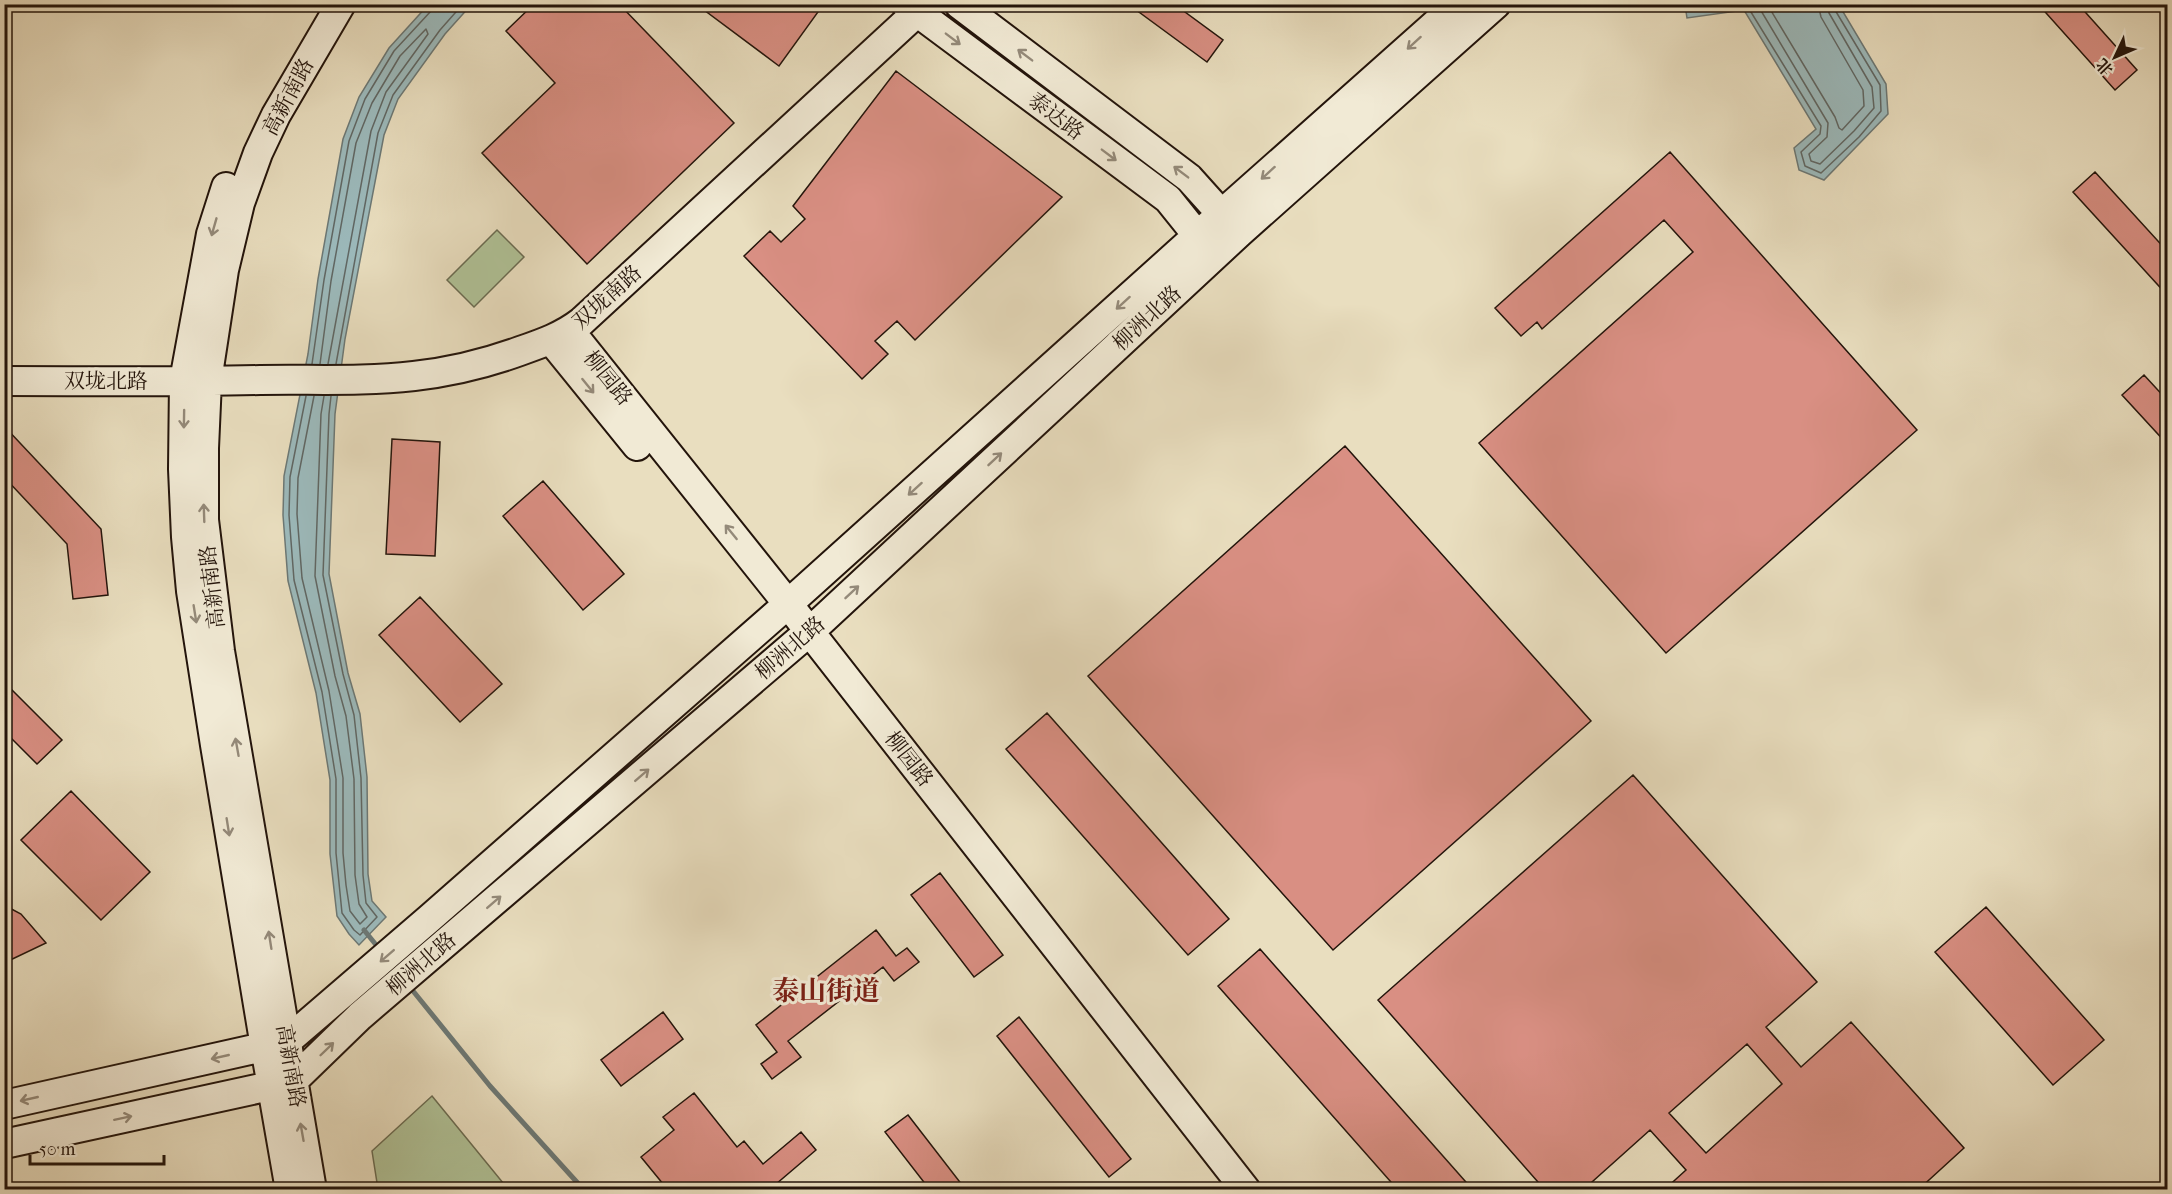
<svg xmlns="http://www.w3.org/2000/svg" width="2172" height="1194" font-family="'IM FELL French Canon','Noto Serif SC',serif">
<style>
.green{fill:#b0c297;stroke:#6a6b51;stroke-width:1.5}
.water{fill:#9cbabc;stroke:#6c7875;stroke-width:1.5}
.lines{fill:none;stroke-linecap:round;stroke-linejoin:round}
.shore{stroke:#606764;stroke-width:1.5}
.stream{stroke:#6c7875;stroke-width:5}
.building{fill:#d98f83;stroke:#23140b;stroke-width:1.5;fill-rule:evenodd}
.secondary-casing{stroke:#23140b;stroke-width:32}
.secondary{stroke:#f1ead5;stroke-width:28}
.oneway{stroke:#948a7a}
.labels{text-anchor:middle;stroke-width:6;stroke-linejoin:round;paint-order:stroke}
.street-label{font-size:21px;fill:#23140b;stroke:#f1ead5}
.district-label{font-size:27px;font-weight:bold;fill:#7a1f14;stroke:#f1ead5}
</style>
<rect width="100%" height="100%" fill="#e9debf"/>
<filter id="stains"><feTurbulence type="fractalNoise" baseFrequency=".00333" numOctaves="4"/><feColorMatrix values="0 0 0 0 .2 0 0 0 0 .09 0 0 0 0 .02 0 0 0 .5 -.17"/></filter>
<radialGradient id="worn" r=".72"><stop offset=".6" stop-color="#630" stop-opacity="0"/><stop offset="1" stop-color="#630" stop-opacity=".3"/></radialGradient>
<path class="green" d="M497,230L524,257L474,307L447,280Z
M432,1096L508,1189H378L372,1151Z"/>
<path class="water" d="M428,5H471L445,34L398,99L384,135L345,339L335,414L329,574L348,673L360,714L367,777L368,874L372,901L386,917L359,945L349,934L337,916L330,854V780L316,693L288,581L283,515L284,476L308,354L318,279L343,139L359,97L389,48Z
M1685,5H1839L1886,84L1888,114L1824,180L1799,170L1794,148L1816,129L1744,10L1687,18Z"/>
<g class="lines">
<path class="shore" d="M1746,4L1821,126L1820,134L1801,152L1805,166L1821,173L1859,137L1881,111L1880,85L1835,10V4
M1757,4L1828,123L1827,137L1809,154L1811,161L1820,164L1854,131L1874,108L1872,87L1829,13L1827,4
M1767,4L1835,117L1839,128L1842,130L1864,106L1863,90L1821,17L1818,4
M312,364L324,280L349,141L365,99L394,51L431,11L432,4
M320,364L331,281L356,143L372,103L400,56L426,29L428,34L386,92L371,131L328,364
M336,364L378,133L393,95L440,30L463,4
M306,396L290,477L289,515L294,580L322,692L336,779V853L342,913L354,930L360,935L377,917L366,903L363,875L361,778L354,715L343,674L323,575L329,414L331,396
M314,396L298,478L297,514L302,578L329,691L343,778V853L346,885L350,911L360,924L367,917L359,904L355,875L354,779L346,716L335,676L315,576L321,414L324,396"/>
<path class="stream" d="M364,930L381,951
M409,986L490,1086L584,1190"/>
</g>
<path class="building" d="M534,4H619L734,123L587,264L482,153L555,83L506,31Z
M696,4H808L818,12L779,66Z
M1128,4H1174L1223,40L1207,62Z
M2038,4H2078L2137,70L2115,90Z
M896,71L1062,197L915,340L897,321L875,341L888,354L862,379L744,256L770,231L781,242L805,219L793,206Z
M1670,152L1917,430L1666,653L1479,443L1693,252L1664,220L1542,329L1537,322L1521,336L1495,308Z
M2095,172L2168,252V296L2073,192Z
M2144,375L2168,401V445L2122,395Z
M4,426L101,529L108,595L73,599L67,544L4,477Z
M392,439L440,442L435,556L386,554Z
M1345,446L1591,721L1333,950L1088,676Z
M543,481L624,574L583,610L503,516Z
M420,597L502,684L460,722L379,635Z
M4,682L62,740L37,764L4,731Z
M1047,713L1229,919L1188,955L1006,749Z
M1633,775L1817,982L1766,1027L1801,1067L1851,1022L1964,1148L1918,1190H1664L1686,1170L1650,1130L1583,1190H1545L1378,1000ZM1747,1044L1782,1084L1706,1153L1669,1113Z
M71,791L150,872L101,920L21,840Z
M940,873L1003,955L974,977L911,895Z
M4,905L21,914L46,943L4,963Z
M1986,907L2104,1040L2053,1085L1935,952Z
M876,930L896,956L907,948L919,962L894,981L883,967L788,1041L801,1057L772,1079L761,1064L777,1052L756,1025Z
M1260,949L1473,1190H1398L1218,986Z
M663,1012L683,1039L621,1086L601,1060Z
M1019,1017L1131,1159L1109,1177L997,1036Z
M694,1093L737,1147L744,1141L763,1164L801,1132L816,1150L769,1190H668L641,1157L674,1130L663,1117Z
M908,1115L966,1190H930L885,1132Z"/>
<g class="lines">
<g class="secondary-casing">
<path id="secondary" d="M906,4L1168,199L1209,250
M959,4L1189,178L1233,227
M226,187L211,234L184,381L183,469L186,537L191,591L215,745L265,1047L290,1190
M570,331L788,604L1246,1190
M551,340L637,446
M4,381C90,381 175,382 260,380C311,379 363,382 414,376C450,372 487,363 520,351C543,343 563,336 581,322L926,4
M4,1105L286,1042L430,918L788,604L1197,236L1458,4
M4,1144L293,1081L360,1016L817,625L1239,233L1496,4
M312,1190L220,651L204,520V448L207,381L224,270L240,203L258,153L276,115L341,4"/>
</g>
<use href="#secondary" class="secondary"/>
</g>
<defs><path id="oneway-shaft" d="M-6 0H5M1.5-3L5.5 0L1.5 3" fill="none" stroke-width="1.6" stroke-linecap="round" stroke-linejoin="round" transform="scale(1.5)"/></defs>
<g class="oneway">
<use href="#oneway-shaft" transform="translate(953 39) rotate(37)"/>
<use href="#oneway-shaft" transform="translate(1414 43) rotate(138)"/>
<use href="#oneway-shaft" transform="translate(1025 55) rotate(-143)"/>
<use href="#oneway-shaft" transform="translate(1109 155) rotate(37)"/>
<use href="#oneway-shaft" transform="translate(1181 172) rotate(-143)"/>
<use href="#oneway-shaft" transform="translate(1268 173) rotate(138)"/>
<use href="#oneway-shaft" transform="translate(214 227) rotate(106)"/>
<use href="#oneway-shaft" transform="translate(1123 303) rotate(138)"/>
<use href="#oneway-shaft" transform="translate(588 386) rotate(51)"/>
<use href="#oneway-shaft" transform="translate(184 419) rotate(91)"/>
<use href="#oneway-shaft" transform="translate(995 459) rotate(-43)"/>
<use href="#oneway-shaft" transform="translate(915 489) rotate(138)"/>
<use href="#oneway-shaft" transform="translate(204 513) rotate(-92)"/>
<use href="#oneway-shaft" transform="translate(731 532) rotate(-129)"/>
<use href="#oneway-shaft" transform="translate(852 592) rotate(-43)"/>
<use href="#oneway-shaft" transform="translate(195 614) rotate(81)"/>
<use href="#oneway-shaft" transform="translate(237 747) rotate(-100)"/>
<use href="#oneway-shaft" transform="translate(642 775) rotate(-41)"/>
<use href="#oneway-shaft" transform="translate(228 827) rotate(81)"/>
<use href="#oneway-shaft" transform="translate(494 902) rotate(-41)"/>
<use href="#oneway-shaft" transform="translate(270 940) rotate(-99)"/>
<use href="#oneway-shaft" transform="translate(387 956) rotate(139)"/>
<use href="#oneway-shaft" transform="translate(327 1049) rotate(-44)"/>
<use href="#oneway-shaft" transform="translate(220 1057) rotate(167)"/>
<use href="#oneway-shaft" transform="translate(29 1099) rotate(167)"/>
<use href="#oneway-shaft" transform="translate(123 1118) rotate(-12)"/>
<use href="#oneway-shaft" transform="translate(302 1132) rotate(-100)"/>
</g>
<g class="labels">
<g class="street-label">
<text transform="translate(288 97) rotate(-62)" y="7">高新南路</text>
<text transform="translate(1056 116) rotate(37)" y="7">泰达路</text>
<text transform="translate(607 297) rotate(-42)" y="7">双垅南路</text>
<text transform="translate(1147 318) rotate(-43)" y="7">柳洲北路</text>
<text transform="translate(608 378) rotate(51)" y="7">柳园路</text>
<text x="106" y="388">双垅北路</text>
<text transform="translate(212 587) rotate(-97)" y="7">高新南路</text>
<text transform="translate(790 648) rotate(-41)" y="7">柳洲北路</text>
<text transform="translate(909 759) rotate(52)" y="7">柳园路</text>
<text transform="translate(421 964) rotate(-41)" y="7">柳洲北路</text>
<text transform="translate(291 1066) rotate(80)" y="7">高新南路</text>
</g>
<g class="district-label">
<text x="826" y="1000">泰山街道</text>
</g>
</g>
<rect width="2172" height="1194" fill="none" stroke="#e9debf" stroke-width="24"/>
<rect x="6" y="6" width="2160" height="1182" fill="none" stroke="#23140b" stroke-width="3"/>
<rect x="12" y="12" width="2148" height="1170" fill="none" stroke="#23140b" stroke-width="1.5"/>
<g transform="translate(2115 57) rotate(226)" stroke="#f1ead5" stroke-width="4.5" paint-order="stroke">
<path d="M0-4.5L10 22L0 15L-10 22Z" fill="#23140b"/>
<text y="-9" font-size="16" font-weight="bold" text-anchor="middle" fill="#23140b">北</text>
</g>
<path d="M30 1155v9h134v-9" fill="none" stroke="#23140b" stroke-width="3"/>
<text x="39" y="1155" font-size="18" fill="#23140b" stroke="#f1ead5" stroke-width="4.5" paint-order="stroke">50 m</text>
<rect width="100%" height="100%" filter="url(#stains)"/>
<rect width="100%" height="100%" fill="url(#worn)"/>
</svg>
